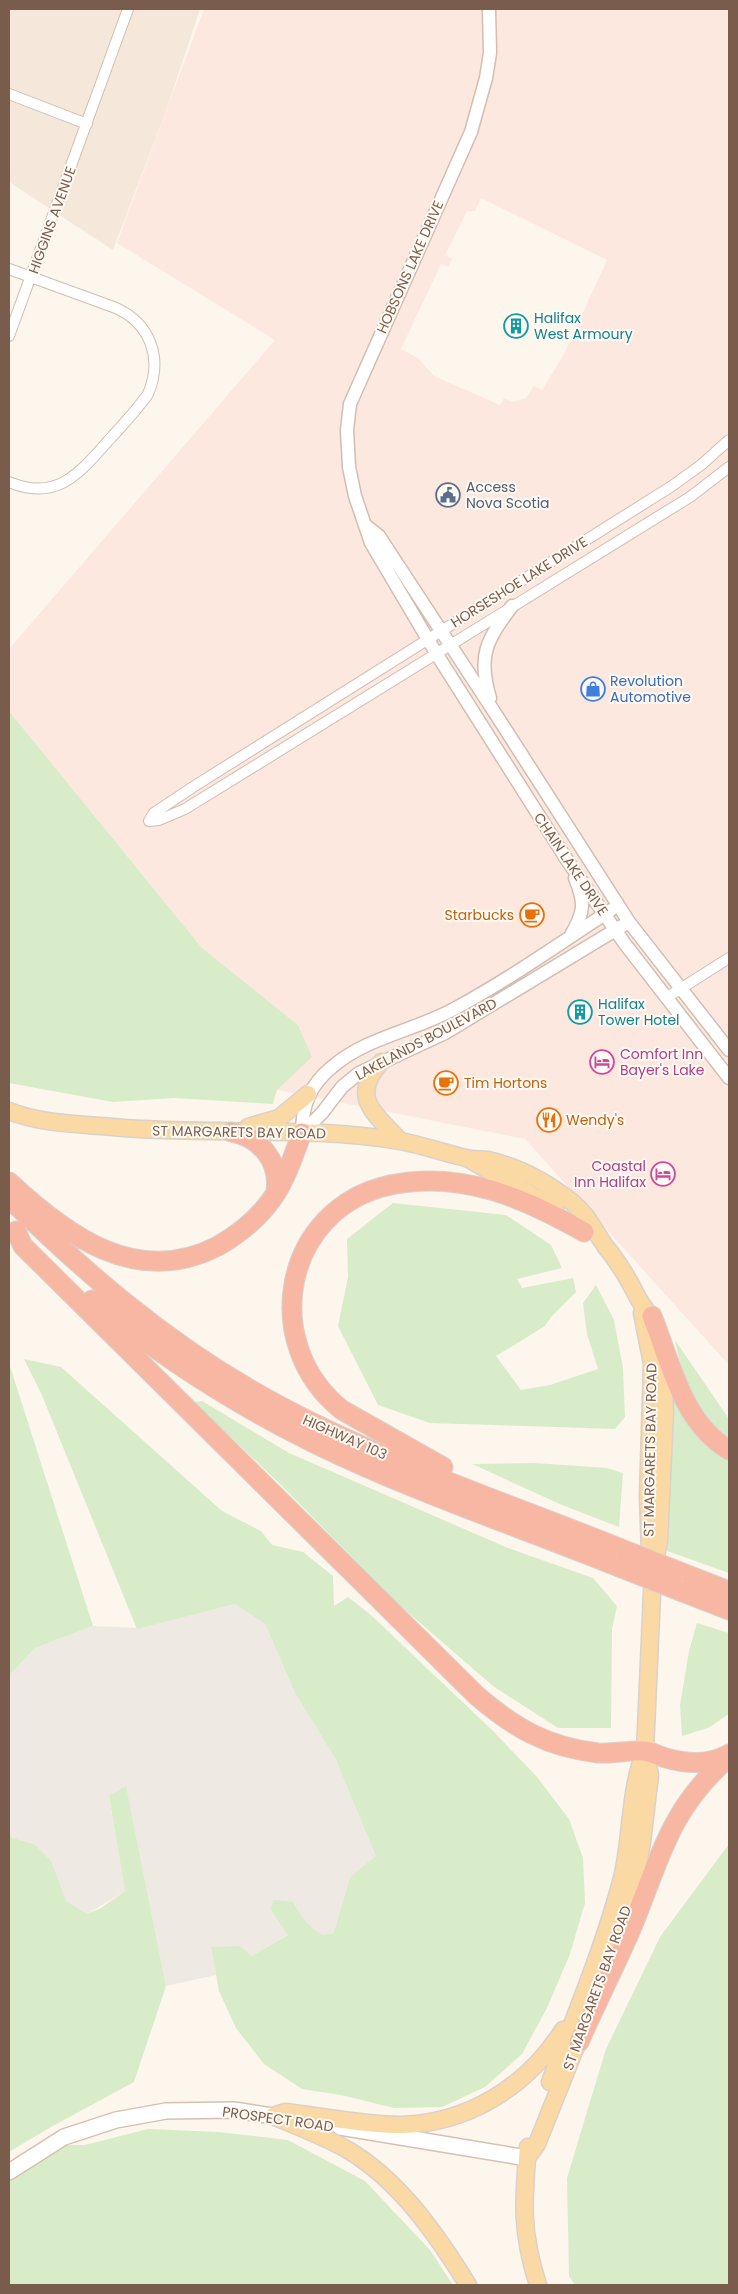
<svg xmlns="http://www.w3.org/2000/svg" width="738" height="2294" font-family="Poppins,sans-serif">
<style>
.residential{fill:#f5e8da}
.commercial{fill:#fde8e0;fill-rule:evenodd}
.industrial{fill:#efe9e4}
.green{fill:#d8ecc9}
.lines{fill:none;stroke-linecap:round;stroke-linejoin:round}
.minor-casing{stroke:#d1beb0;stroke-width:12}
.tertiary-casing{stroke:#d1beb0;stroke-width:15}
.secondary-casing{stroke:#d6c0b0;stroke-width:18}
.primary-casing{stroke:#dad1cd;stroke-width:19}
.motorway-casing{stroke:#dad1cd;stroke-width:21}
.minor{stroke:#fff;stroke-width:10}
.tertiary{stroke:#fff;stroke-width:12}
.secondary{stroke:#fff;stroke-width:15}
.primary{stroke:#fbd9a5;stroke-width:16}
.motorway{stroke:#f7b7a3;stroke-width:19}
.motorway-bridge-casing{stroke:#dad1cd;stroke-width:21;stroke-linecap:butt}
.motorway-bridge{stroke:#f7b7a3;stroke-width:19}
.labels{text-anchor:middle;stroke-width:4;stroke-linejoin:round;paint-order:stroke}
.street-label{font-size:14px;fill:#7a5c4d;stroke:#fffaf3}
.culture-label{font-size:14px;fill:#0d838f;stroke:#fffaf3;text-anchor:start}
.service-label{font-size:14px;fill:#4e5e75;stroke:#fffaf3;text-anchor:start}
.shop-label{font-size:14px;fill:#366cbe;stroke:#fffaf3;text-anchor:start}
.food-label{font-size:14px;fill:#c56008;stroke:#fffaf3;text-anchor:start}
.hotel-label{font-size:14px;fill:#b23c85;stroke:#fffaf3;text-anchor:start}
</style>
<rect width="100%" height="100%" fill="#fdf6ec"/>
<path class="residential" d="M9,9H200L166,111L113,250L9,182Z"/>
<path class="commercial" d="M204,9H729V1365L525,1139L277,1090L311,1057L298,1025L202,948L9,711V649L275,340L117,243ZM481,198L607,260L564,354L542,390L534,386L526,398L513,402L504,398L500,405L434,376L418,358L401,349L441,264L448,267L452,259L445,255L467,211H475Z"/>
<path class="industrial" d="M235,1604L265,1624L295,1693L335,1758L377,1857L350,1877L335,1933L322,1935L306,1922L293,1902L271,1910L289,1934L251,1956L211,1947L216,1975L166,1986L126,1787L109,1797L125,1891L87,1914L66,1901L34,1844L13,1838L9,1834V1673L35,1648L93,1626L139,1628Z"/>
<path class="green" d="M9,711L202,948L298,1025L312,1057L277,1090L273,1104L174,1098L113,1102L9,1083Z
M393,1203L506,1215L551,1245L562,1268L517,1279L522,1288L573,1278L576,1292L551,1317L545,1326L496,1356L521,1390L550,1385L598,1369L587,1334L583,1303L596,1285L614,1320L623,1368L625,1417L615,1429L430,1423L378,1405L338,1326L348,1277L347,1239Z
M675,1340L729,1419V1440C694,1414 683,1381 675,1340Z
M24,1359L61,1367L222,1511L261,1531L272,1545L303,1552L333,1576L334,1606L348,1597L371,1615L493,1731L537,1777L569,1819L583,1858L585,1903L570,1954L547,2008L522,2054L485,2087L442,2107L394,2108L341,2095L302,2089L264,2064L236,2028L219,1991L211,1947L240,1946L251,1956L288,1935L271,1910L273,1900L293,1902L306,1922L322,1935L334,1933L350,1877L376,1856L335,1758L295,1693L265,1624L235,1604L137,1629L41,1393Z
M9,1363L93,1626L35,1648L9,1675Z
M671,1388L715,1450L729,1460V1573L667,1551V1476Z
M202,1401L289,1453L508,1548L593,1578L617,1606L612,1629L611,1728H558L493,1686L396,1602L282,1486L194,1402Z
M534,1463L607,1468L623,1473L619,1527L562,1505L472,1464Z
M697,1623L729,1633V1714L708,1728L682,1736L680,1705L689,1651Z
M126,1786L166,1986L134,2082L51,2127L9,2152V1834L13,1838L34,1844L51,1861L66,1901L87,1914L101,1908L125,1891L109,1796Z
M729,1844V2285H575L569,2276L567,2178L606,2049L660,1937Z
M148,2129L219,2132L288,2140L365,2181L430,2250L453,2285H9V2177L49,2145H85Z"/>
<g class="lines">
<g class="minor-casing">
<path id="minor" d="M9,94L87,124
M9,269L116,308C151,324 163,359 148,394C136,411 122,426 108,441C79,474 56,502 9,482
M9,336L128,9
M149,821L154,813L193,787L672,486L701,465L729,440
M149,821L159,820L185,809L690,497L729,467
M666,998L729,958"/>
</g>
<g class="tertiary-casing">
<path id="tertiary" d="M489,9L490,53L486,78L471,132L350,404L347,430L349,467L355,496L371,543L436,653L567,860L625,944L729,1078
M365,525L379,536L493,710L629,922L729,1050
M490,698C477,655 487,640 512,606
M571,935C585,911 585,903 575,878
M302,1133C302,1105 310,1085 332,1067C367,1037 414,1031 454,1009C508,980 559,944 611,910
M302,1133L322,1113L342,1087L359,1073L445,1033L622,926"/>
</g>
<g class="secondary-casing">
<path id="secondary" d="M340,2127L527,2158
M9,2172L64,2137L116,2120L166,2111L234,2110L285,2118"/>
</g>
<g class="primary-casing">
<path id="primary" d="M381,1062C349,1098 375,1113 400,1141
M9,1111C42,1124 78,1124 113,1127C208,1136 306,1125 400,1141C422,1145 444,1153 466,1158C473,1160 481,1159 488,1160C519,1167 548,1183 572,1202C590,1217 594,1231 606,1247C619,1263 629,1280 638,1298C644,1309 652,1316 656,1327
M248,1127L279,1118L308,1094
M472,1161L555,1208
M642,1313L652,1364L648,1496L650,1552
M616,1943L633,1891L642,1842L650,1775L645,1751L653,1571L659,1541L662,1476L665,1410L661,1353
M550,2082C575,2015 604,1947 622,1878C632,1836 629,1791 645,1751
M273,2116L285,2112C320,2116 364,2125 399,2125C467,2124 527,2087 563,2030
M275,2117C300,2127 325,2137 348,2150C400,2181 437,2235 468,2285
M528,2147C523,2202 521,2232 538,2285
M527,2158L537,2144L583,2029"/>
</g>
<g class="motorway-casing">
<path id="motorway" d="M231,1132C260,1137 280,1161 276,1191
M9,1182C67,1236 137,1288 218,1246C241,1233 262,1215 276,1193C288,1175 294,1153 302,1133
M9,1198C83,1271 161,1338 251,1390C365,1456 497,1499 619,1548
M16,1231L23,1246L476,1695C514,1728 547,1747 598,1753C613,1754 629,1750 644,1751C652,1752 659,1756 666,1758C687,1764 710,1765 729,1754
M92,1300C160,1356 235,1404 314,1443C412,1491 517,1526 619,1567
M652,1316C671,1363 682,1422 729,1450
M443,1467L342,1410C259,1344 282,1209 390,1185C461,1170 525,1198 584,1232
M680,1572L729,1591
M680,1591L729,1610
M579,2042C595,2006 613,1970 629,1934C660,1862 666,1812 729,1757"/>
</g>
<use href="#minor" class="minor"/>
<use href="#tertiary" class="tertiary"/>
<use href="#secondary" class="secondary"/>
<use href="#primary" class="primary"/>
<use href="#motorway" class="motorway"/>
<g class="motorway-bridge-casing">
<path id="motorway-bridge" d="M619,1548L680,1572
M619,1567L680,1591"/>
</g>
<use href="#motorway-bridge" class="motorway-bridge"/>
</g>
<defs>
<g id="building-ring" transform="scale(1.25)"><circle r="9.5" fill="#fffaf3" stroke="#0f9aa8" stroke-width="1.5"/><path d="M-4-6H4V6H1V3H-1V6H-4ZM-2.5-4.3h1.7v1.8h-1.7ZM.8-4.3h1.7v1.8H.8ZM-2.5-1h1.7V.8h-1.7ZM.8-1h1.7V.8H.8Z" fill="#0f9aa8"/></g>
<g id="civic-ring" transform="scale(1.25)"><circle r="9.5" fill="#fffaf3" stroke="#5c6f8a" stroke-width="1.5"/><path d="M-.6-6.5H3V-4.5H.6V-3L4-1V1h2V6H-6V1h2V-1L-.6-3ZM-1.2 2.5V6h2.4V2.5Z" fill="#5c6f8a"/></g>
<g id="shop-ring" transform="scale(1.25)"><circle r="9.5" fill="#fffaf3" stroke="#3f7fe0" stroke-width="1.5"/><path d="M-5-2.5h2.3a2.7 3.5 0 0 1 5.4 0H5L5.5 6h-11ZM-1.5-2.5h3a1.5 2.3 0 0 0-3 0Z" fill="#3f7fe0"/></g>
<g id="cafe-ring" transform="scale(1.25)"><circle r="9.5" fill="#fffaf3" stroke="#e8710a" stroke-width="1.5"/><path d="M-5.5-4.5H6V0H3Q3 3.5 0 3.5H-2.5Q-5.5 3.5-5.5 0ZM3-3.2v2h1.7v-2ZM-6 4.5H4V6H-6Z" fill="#e8710a"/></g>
<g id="hotel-ring" transform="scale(1.25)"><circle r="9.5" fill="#fffaf3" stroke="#d1479c" stroke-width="1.5"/><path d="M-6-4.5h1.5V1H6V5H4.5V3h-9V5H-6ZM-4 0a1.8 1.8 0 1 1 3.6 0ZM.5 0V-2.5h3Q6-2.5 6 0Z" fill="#d1479c"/></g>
<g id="restaurant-ring" transform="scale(1.25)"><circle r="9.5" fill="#fffaf3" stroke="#e8710a" stroke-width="1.5"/><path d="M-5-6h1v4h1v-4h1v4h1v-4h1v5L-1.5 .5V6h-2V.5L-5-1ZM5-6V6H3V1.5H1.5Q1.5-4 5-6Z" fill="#e8710a"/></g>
</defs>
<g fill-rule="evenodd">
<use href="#building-ring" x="516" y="326"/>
<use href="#civic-ring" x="448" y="495"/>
<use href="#shop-ring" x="593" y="689"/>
<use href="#cafe-ring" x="532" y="915"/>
<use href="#building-ring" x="580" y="1012"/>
<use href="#hotel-ring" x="602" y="1062"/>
<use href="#cafe-ring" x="446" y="1083"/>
<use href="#restaurant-ring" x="549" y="1120"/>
<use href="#hotel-ring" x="663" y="1174"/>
</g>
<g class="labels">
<g class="street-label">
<text transform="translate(52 220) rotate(-70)" y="5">HIGGINS AVENUE</text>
<text transform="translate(410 267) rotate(-66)" y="5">HOBSONS LAKE DRIVE</text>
<text transform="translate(519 582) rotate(-32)" y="5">HORSESHOE LAKE DRIVE</text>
<text transform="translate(571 864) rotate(56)" y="5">CHAIN LAKE DRIVE</text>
<text transform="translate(426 1039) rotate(-28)" y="5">LAKELANDS BOULEVARD</text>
<text transform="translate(239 1132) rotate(1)" y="5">ST MARGARETS BAY ROAD</text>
<text transform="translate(345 1437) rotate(24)" y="5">HIGHWAY 103</text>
<text transform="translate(650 1450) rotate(-89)" y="5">ST MARGARETS BAY ROAD</text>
<text transform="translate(597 1988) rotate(-70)" y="5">ST MARGARETS BAY ROAD</text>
<text transform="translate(278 2119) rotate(8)" y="5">PROSPECT ROAD</text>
</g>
<g class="culture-label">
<text x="534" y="323">Halifax<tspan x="534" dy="16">West Armoury</tspan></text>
<text x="598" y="1009">Halifax<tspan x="598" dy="16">Tower Hotel</tspan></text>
</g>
<g class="service-label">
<text x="466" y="492">Access<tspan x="466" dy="16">Nova Scotia</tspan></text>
</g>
<g class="shop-label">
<text x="610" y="686">Revolution<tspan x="610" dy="16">Automotive</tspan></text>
</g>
<g class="food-label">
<text x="514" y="920" text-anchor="end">Starbucks</text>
<text x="464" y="1088">Tim Hortons</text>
<text x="566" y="1125">Wendy's</text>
</g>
<g class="hotel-label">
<text x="620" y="1059">Comfort Inn<tspan x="620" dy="16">Bayer's Lake</tspan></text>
<text x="646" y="1171" text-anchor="end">Coastal<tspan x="646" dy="16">Inn Halifax</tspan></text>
</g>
</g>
<rect width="738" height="2294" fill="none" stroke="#7a5c4d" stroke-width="20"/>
</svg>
